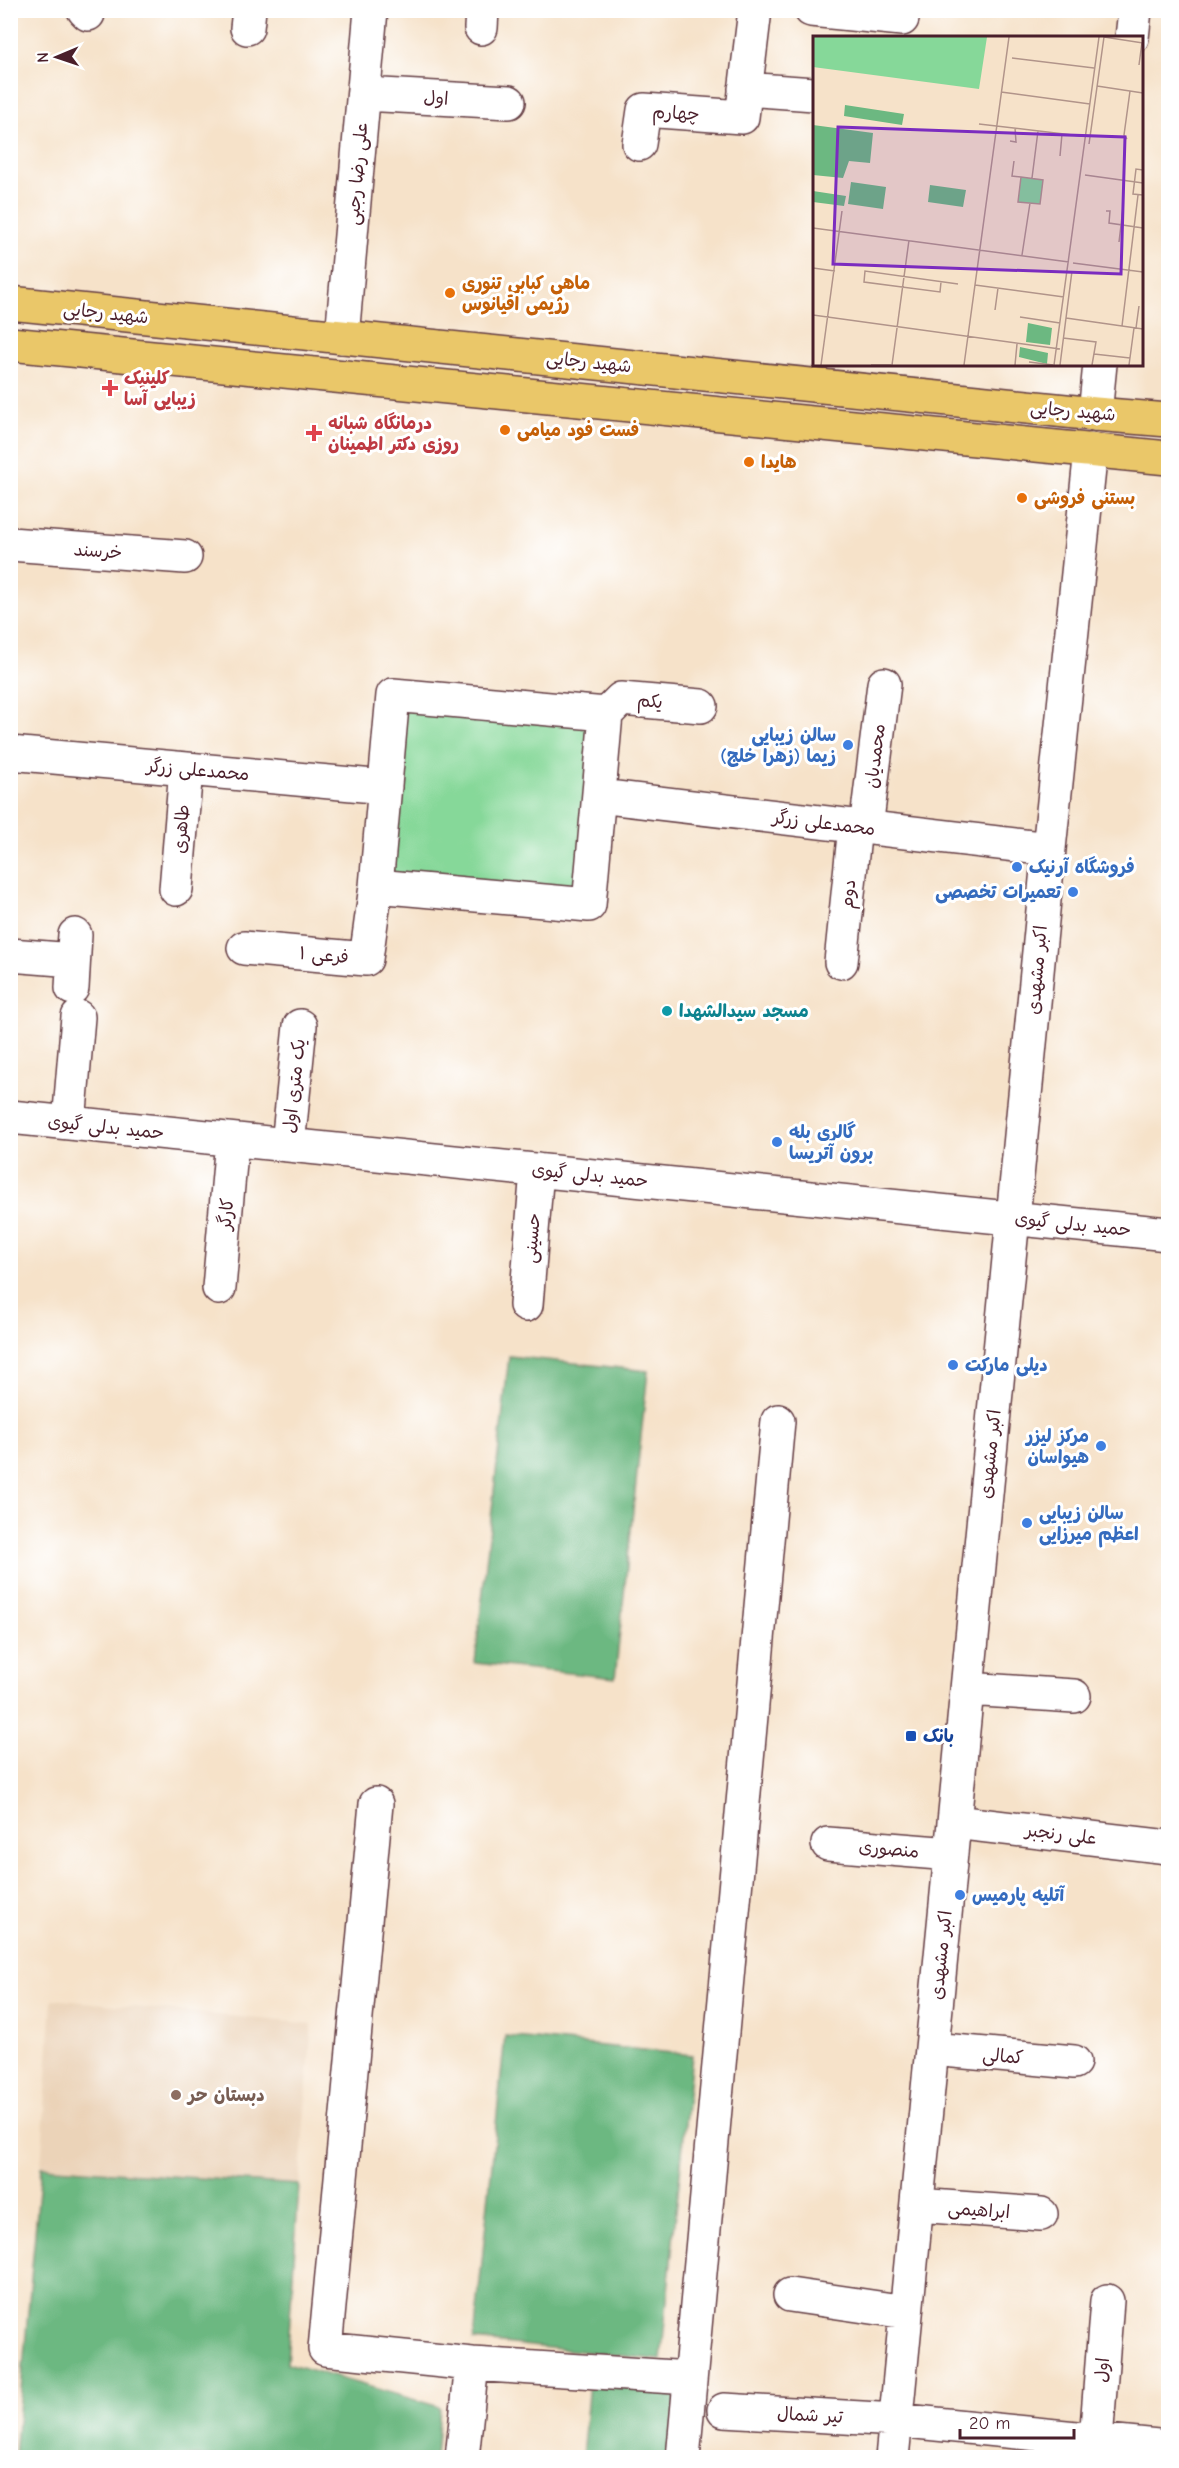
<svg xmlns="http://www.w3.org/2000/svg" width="1179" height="2468" font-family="'Comic Neue','Playpen Sans Arabic',sans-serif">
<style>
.built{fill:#ebd3b8}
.green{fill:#86d899;stroke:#687c62;stroke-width:1.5}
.forest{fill:#6cb881;stroke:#5b6c56;stroke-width:1.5}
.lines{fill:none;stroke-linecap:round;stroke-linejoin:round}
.minor-casing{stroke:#643c43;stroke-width:36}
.major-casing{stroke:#643c43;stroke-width:36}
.minor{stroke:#fff;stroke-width:33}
.major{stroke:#eac769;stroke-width:33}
.food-dot{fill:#e8710a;stroke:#fff;stroke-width:2}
.health-dot{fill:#e0444e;stroke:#fff;stroke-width:2}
.shop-dot{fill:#3f7fe0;stroke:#fff;stroke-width:2}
.culture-dot{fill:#0f9aa8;stroke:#fff;stroke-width:2}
.transit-dot{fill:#1a4fb4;stroke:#fff;stroke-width:2}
.education-dot{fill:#8d6e63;stroke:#fff;stroke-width:2}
.labels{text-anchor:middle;stroke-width:6;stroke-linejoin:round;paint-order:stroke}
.street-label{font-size:18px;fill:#4a1f2b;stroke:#fff}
.food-label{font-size:18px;font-weight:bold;fill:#c56008;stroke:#fff;text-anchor:start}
.health-label{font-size:18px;font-weight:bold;fill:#be3a42;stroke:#fff;text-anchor:start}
.shop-label{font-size:18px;font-weight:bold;fill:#366cbe;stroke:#fff;text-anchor:start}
.culture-label{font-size:18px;font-weight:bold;fill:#0d838f;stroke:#fff;text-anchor:start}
.transit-label{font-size:18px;font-weight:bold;fill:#164399;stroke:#fff;text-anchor:start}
.education-label{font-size:18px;font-weight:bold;fill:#785e54;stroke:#fff;text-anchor:start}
.inset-road{fill:none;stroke:#b1948a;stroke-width:1.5}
.view{fill:#7b2cbf;fill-opacity:0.15;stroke:#7b2cbf;stroke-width:3}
.inset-edge{fill:none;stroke:#4a1f2b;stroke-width:3}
</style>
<rect width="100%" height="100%" fill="#fff"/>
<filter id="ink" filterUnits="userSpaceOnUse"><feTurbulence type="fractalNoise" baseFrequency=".0167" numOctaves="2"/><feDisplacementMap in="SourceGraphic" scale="12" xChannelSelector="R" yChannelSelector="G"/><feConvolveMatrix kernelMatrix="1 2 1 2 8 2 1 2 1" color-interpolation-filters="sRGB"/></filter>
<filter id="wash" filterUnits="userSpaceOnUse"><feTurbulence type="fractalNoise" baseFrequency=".008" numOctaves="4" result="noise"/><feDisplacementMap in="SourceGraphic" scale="24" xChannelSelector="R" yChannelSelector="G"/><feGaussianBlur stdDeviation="1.35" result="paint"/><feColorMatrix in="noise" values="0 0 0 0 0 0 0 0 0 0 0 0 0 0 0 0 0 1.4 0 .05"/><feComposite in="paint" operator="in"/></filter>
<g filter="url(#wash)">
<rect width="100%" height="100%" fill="#f6e2c9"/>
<path class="built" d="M52,1999L312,2024L299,2185L41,2167Z"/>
<path class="green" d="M396,691L606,714L588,904L376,882Z"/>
<path class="forest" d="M509,1356L648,1371L615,1678L475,1663Z
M505,2036L692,2055L661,2360L474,2340Z
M41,2167L299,2185L287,2363L440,2407L436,2457H15Z
M589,2384L682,2393L676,2457L582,2458Z"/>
</g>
<g filter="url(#ink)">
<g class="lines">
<g class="minor-casing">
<path id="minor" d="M84,10L88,14
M811,10L902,19
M247,28L249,10
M481,28L482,10
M1132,38L1135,10
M745,89L814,94
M364,94L509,102
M639,144L644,110L742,117L755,10
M342,337L371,10
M1095,414L1100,364
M10,544L185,557
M393,695L606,714L589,905L376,886Z
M606,714L621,699L701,706
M10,753L385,787
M599,796L1049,849
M866,828L884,684
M176,889L186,769
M244,948L366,959L376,886
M10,955L73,960L75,935L72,988
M841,962L855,826
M10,1117L1168,1234
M69,1123L78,1017
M288,1145L300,1026
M219,1288L232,1140
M526,1305L537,1170
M967,1689L1074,1696
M376,1804L325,2349L472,2364L690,2378
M954,1822L1168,1847
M828,1844L951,1854
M932,2049L1074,2062
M917,2205L1041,2214
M790,2295L906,2312
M724,2410L896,2420L1168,2447
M1096,2440L1107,2301
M462,2458L472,2364
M683,2458L778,1421
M892,2458L1049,849L1091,450"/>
</g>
<g class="major-casing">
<path id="major" d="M10,303L1095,414L1168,420
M10,344L1168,458"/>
</g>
<use href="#minor" class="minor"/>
<use href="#major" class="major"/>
</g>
</g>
<g class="food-dot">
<circle cx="450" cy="293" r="6"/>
<circle cx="505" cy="430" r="6"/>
<circle cx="749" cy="462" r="6"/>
<circle cx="1022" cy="498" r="6"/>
</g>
<g class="health-dot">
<path d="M107 379h6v6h6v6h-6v6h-6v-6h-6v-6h6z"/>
<path d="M311 424h6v6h6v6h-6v6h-6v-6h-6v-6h6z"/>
</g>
<g class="shop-dot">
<circle cx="848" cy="745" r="6"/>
<circle cx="1017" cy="867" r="6"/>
<circle cx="1073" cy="892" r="6"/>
<circle cx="777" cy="1142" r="6"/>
<circle cx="953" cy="1365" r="6"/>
<circle cx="1101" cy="1446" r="6"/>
<circle cx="1027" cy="1523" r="6"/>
<circle cx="960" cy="1895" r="6"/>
</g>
<circle class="culture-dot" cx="667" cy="1011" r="6"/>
<rect class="transit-dot" x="905" y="1730" width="12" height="12" rx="3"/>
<circle class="education-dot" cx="176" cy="2095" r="6"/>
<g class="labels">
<g class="street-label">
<text transform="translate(436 98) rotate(3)" y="6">اول</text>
<text transform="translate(676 113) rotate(3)" y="6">چهارم</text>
<text transform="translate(357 174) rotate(-85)" y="6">علی رضا رجبی</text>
<text transform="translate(106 313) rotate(6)" y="6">شهید رجایی</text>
<text transform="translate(589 362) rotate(6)" y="6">شهید رجایی</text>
<text transform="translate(1073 411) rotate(5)" y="6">شهید رجایی</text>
<text transform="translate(98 551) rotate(4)" y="6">خرسند</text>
<text transform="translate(650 701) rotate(5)" y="6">یکم</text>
<text transform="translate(875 756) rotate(-83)" y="6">محمدیان</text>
<text transform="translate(198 770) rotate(5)" y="6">محمدعلی زرگر</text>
<text transform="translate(824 823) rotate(7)" y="6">محمدعلی زرگر</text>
<text transform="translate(181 829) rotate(-86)" y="6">طاهری</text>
<text transform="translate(848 894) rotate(-84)" y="6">دوم</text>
<text transform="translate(324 955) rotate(5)" y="6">فرعی ۱</text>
<text transform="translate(1037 970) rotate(-85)" y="6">اکبر مشهدی</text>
<text transform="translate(294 1086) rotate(-84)" y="6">یک متری اول</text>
<text transform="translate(106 1127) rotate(6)" y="6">حمید بدلی گیوی</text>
<text transform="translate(590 1175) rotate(6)" y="6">حمید بدلی گیوی</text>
<text transform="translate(226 1214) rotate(-85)" y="6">کارگر</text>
<text transform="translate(1073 1224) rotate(6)" y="6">حمید بدلی گیوی</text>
<text transform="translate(532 1238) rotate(-85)" y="6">حسینی</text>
<text transform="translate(990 1454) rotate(-84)" y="6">اکبر مشهدی</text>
<text transform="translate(1061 1834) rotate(7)" y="6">علی رنجبر</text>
<text transform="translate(889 1849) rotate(5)" y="6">منصوری</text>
<text transform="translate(941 1955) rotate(-84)" y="6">اکبر مشهدی</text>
<text transform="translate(1003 2056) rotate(5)" y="6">کمالی</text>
<text transform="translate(979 2210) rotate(4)" y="6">ابراهیمی</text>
<text transform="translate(1102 2370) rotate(-85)" y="6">اول</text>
<text transform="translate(810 2415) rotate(3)" y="6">تیر شمال</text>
</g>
<g class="food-label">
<text x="462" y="289">ماهی کبابی تنوری<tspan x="462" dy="21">رژیمی اقیانوس</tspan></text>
<text x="517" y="436">فست فود میامی</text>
<text x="761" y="468">هایدا</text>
<text x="1034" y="504">بستنی فروشی</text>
</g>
<g class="health-label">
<text x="124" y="384">کلینیک<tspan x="124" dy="21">زیبایی آسا</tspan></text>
<text x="328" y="429">درمانگاه شبانه<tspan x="328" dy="21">روزی دکتر اطمینان</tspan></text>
</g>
<g class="shop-label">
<text x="836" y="741" text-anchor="end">سالن زیبایی<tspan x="836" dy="21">زیما (زهرا خلج)</tspan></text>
<text x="1029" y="873">فروشگاه آرنیک</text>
<text x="1061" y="898" text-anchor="end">تعمیرات تخصصی</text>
<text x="789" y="1138">گالری بله<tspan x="789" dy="21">برون آتریسا</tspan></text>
<text x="965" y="1371">دیلی مارکت</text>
<text x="1089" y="1442" text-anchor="end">مرکز لیزر<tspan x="1089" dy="21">هیواسان</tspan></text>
<text x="1039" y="1519">سالن زیبایی<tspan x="1039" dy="21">اعظم میرزایی</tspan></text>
<text x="972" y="1901">آتلیه پارمیس</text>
</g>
<g class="culture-label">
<text x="679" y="1017">مسجد سیدالشهدا</text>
</g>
<g class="transit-label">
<text x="923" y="1742">بانک</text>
</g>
<g class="education-label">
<text x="188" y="2101">دبستان حر</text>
</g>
</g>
<g transform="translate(813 36)">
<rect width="330" height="330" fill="#f6e2c9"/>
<path d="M0,1H174L166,53L0,31ZM208,141L230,144L227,168L205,166Z" fill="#86d899"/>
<path d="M32,69L91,78L89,89L31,80ZM0,89L60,97L57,127L36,125L30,142L0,139ZM38,146L73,151L70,173L35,168ZM117,149L153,154L150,171L115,166ZM0,155L33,160L31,170L0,166ZM215,287L239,292L237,309L213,306ZM207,311L235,317L234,328L206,321Z" fill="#6cb881"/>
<path class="inset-road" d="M291,1L330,7M199,22L281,32M326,29L329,6M284,50L330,57M188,56L277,68M166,88L268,100M314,103L311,99L317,55M197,105L203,106L202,92M276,108L291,1M247,120L249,98M201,125L199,140L208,141M330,134L323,133L320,158L330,159M272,139L330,147M208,141L230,144L227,168L205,166ZM219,142L225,95M293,175H297L296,187L330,192M0,192L256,226M306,206L310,172M209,219L217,167M260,227L330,236M0,232L22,235M128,246L127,256L51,246L52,235L145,248M162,249L251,261M182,274L185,252M0,279L247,313M207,281L247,287M253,282L330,293M309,290L325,159M323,292L326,270M250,302L283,306L279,329M281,318L317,322M216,326L240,329M8,329L29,175M58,329H78M79,329L96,204M151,329L196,1M202,329L204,308M241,329L286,1M247,329L259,235M316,329L321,292"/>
<path class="view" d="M25,91L312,101L308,238L20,228Z"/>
<rect width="330" height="330" class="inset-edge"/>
</g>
<rect width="1179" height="2468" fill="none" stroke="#fff" stroke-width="36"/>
<g transform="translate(57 57) rotate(268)" stroke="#ffffff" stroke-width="4.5" paint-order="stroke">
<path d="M0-4.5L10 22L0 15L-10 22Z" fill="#4a1f2b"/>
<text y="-9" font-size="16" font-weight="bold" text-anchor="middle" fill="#4a1f2b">N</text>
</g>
<path d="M960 2429v9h114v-9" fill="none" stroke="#4a1f2b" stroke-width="3"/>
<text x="969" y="2429" font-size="18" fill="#4a1f2b" stroke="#ffffff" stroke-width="4.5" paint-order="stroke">20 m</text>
</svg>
